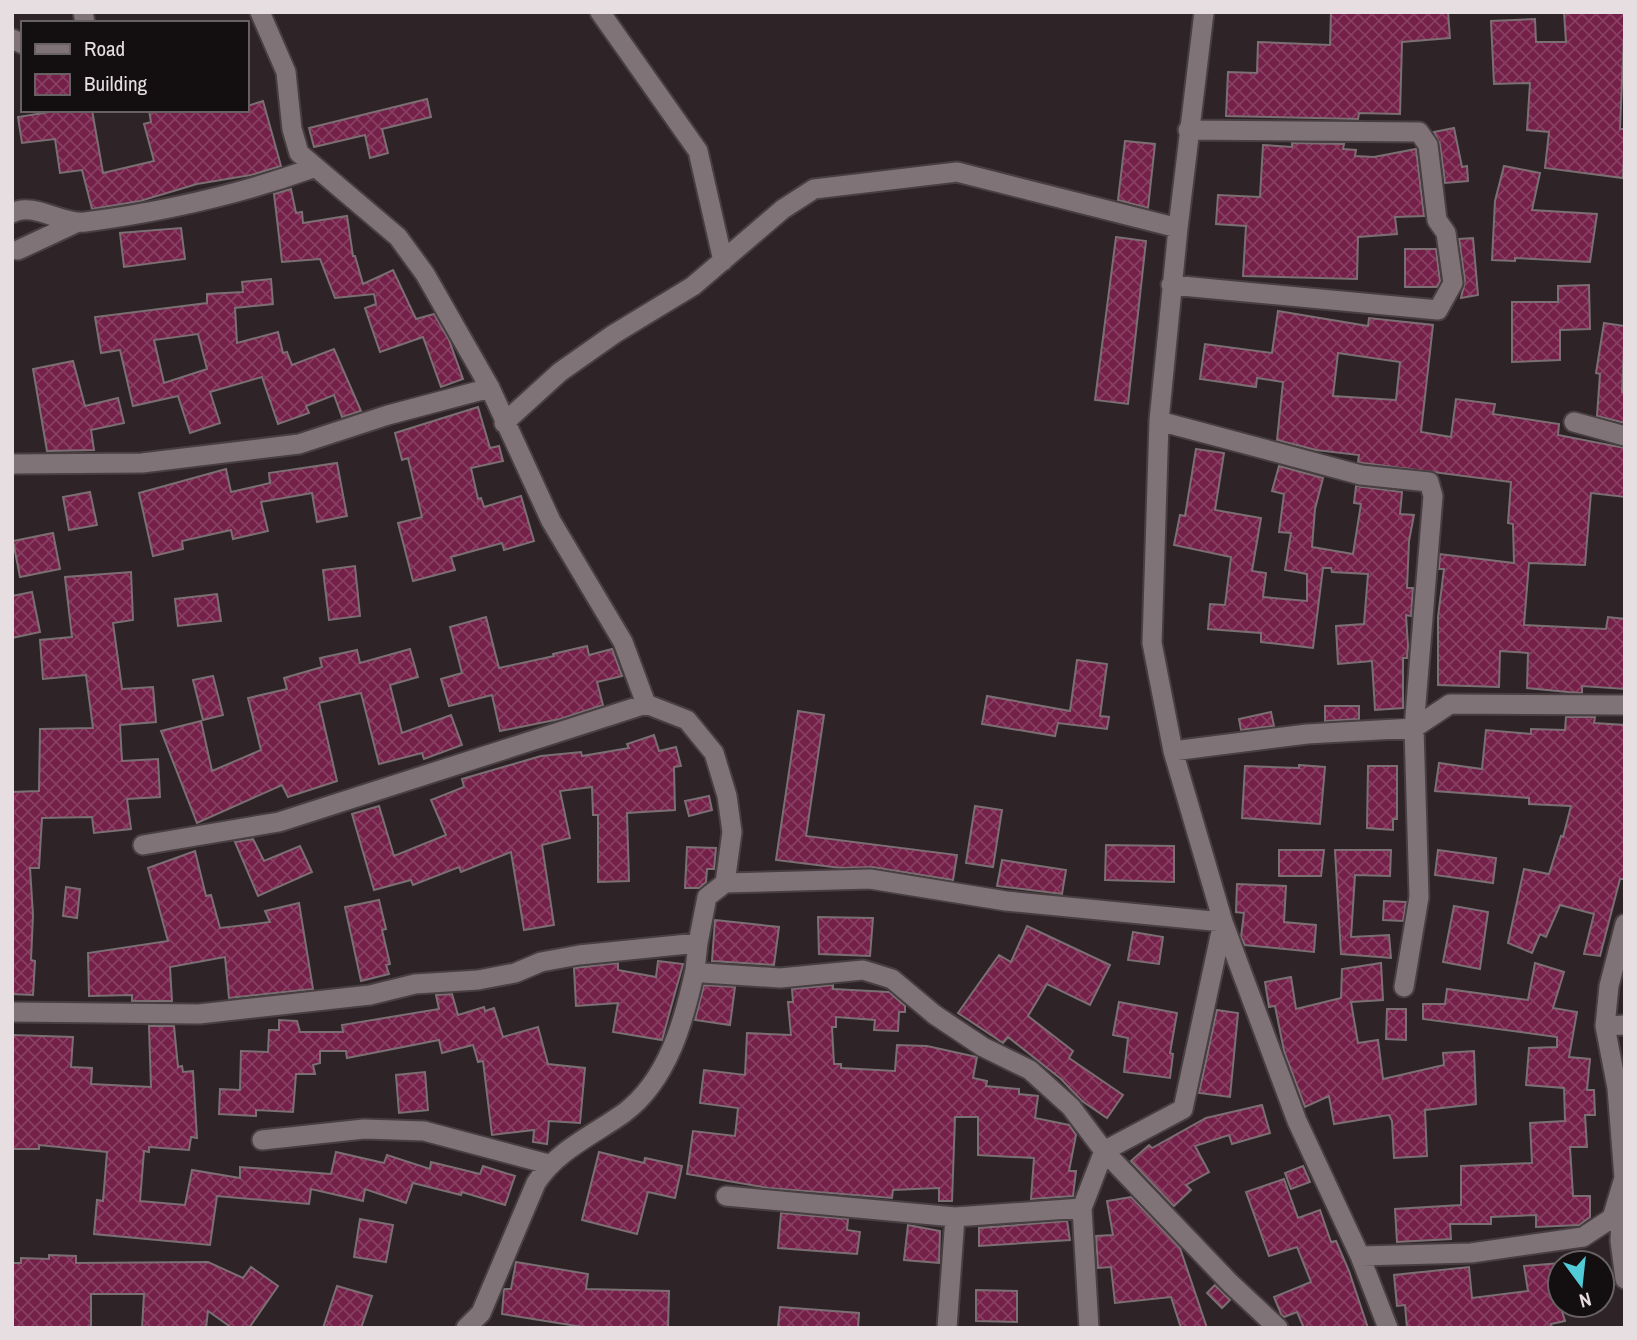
<svg xmlns="http://www.w3.org/2000/svg" width="1637" height="1340" font-family="'Archivo Narrow',sans-serif">
<style>
.building{fill:url(#building-cross-hatch);stroke:#7b6f73;stroke-width:2;fill-rule:evenodd}
.lines{fill:none;stroke-linecap:round;stroke-linejoin:round}
.minor-casing{stroke:#483f42;stroke-width:23}
.minor{stroke:#807377;stroke-width:19}
</style>
<defs>
<pattern id="building-cross-hatch" width="8" height="8" patternUnits="userSpaceOnUse" patternTransform="scale(1.75)"><rect width="8" height="8" fill="#742048"/><path d="M0 0l8 8M0 8l8-8" fill="none" stroke="#884062"/></pattern>
</defs>
<rect width="100%" height="100%" fill="#2e2427"/>
<path class="building" d="M1331,12H1448L1450,38L1402,42L1400,114L1359,113L1358,119L1226,116L1228,72L1257,73L1258,42L1330,45Z
M1564,12H1625L1620,129H1625L1623,178L1545,168L1549,132L1527,130L1530,83L1494,84L1491,21L1535,19L1536,42H1566Z
M427,99L431,117L382,129L388,153L370,158L365,135L314,147L309,128Z
M263,101L281,166L251,175L197,184L140,201L92,209L82,170L60,173L55,139L22,143L18,117L62,110H92L103,173L154,161L144,124L151,122L149,110H247V106Z
M1454,128L1462,167L1467,166L1468,181L1445,183L1440,144L1434,132Z
M1125,141L1155,144L1148,208L1118,200Z
M1292,143L1344,144L1343,149L1356,150L1355,156L1374,157L1416,149L1424,216L1395,217L1397,234L1358,237L1357,279L1243,276L1246,226L1216,224L1218,195L1260,197L1263,145L1292,147Z
M1504,166L1540,173L1532,210L1597,214L1590,262L1515,258V261L1492,260L1495,201Z
M291,189L296,213L302,212L303,223L347,216L353,256H355L363,284L393,270L416,319L434,314L449,340L463,379L441,387L423,337L380,352L365,308L376,304L374,294L335,298L320,259L282,262L274,194Z
M181,228L185,259L124,267L120,233Z
M1116,237L1146,241L1128,404L1095,400Z
M1473,238L1478,295L1461,298L1465,281L1459,239Z
M1405,249H1436L1440,281L1437,287H1405Z
M271,279L273,304L235,308L237,343L278,332L283,353L287,352L292,365L334,349L361,411L342,417L334,395L306,406L309,413L278,424L262,377L210,392L220,423L190,433L178,396L133,406L120,350L101,353L95,317L207,303V294L243,292L242,282ZM198,334L207,369L164,383L154,340Z
M1589,285L1590,329L1560,330V360L1512,362V302H1558V286Z
M1278,311L1368,326L1369,318L1433,325L1421,432L1451,437L1456,399L1495,404L1493,414L1559,424L1558,435L1625,448V497L1591,493L1585,565L1529,563L1524,625L1606,629L1608,617L1625,619V689L1582,686V693L1568,692L1527,688L1528,653L1500,651L1499,687L1438,685V617L1444,569H1439L1440,554L1514,563L1513,524L1508,523L1511,482L1363,463L1358,462L1359,455L1316,450L1277,440L1283,382L1257,378L1256,387L1200,379L1205,344L1272,353ZM1338,353L1400,362L1396,400L1333,396Z
M1604,323L1625,326L1622,392H1625V423L1597,416L1600,374L1596,373Z
M73,361L85,406L118,398L124,423L91,430L94,450L47,451L33,369Z
M478,407L490,448L499,446L503,461L471,468L478,499L481,498L484,507L521,496L534,541L504,550L502,543L451,557L455,570L413,581L398,523L422,517L408,458L402,460L395,433Z
M1196,449L1224,453L1215,510L1261,518L1252,571L1266,573L1263,597L1307,601V574L1285,570L1291,533L1279,532L1284,494L1272,491L1279,466L1323,478L1315,509L1312,547L1353,554L1361,504L1354,503L1356,486L1402,492L1400,514L1414,515L1409,541L1407,588H1413L1411,616L1406,615L1408,646L1407,658H1403V708L1375,710L1372,661L1338,664L1336,626L1364,624L1368,574L1332,572L1331,568H1323L1313,648L1261,642V633L1208,629L1210,604L1225,605L1231,557L1174,545L1180,515L1185,516Z
M337,463L347,516L317,522L312,493L261,502L268,531L233,539L231,530L182,541L183,549L153,556L139,493L226,469L231,492L270,483L269,473Z
M90,492L97,525L69,530L63,497Z
M53,533L60,569L20,577L13,541Z
M355,566L360,616L329,620L323,570Z
M131,572L133,620L113,623L122,689L153,687L156,722L120,725L122,761L158,759L160,797L127,799L131,829L94,833L92,817L42,818L39,868H30L33,915L31,960L35,961L33,995L12,994V792L39,791L40,729L93,728L86,675L43,679L40,640L72,637L65,577Z
M32,592L40,632L12,638V596Z
M217,594L221,621L178,626L175,599Z
M486,617L499,668L554,656L553,654L587,646L589,655L612,649L622,676L597,682L603,705L560,719L500,731L492,695L449,706L441,679L462,673L450,627Z
M410,649L418,677L390,685L402,733L451,715L462,745L424,759L422,753L379,764L361,693L319,703L337,781L288,797L282,785L197,823L161,731L201,721L212,771L261,750L248,698L287,689L284,678L322,667L320,658L357,650L360,663Z
M1077,660L1107,664L1100,716L1109,717L1107,729L1058,723L1055,736L982,724L987,696L1070,711Z
M213,676L223,715L203,720L193,680Z
M1325,706H1359V719L1325,721Z
M798,711L824,715L806,836L957,855L953,880L872,867L841,868L776,860Z
M1271,712L1274,726L1241,730L1239,719Z
M1566,717H1595L1594,723L1625,725V879H1620L1600,956L1584,954L1594,914L1560,905L1546,937L1540,934L1532,953L1508,943L1524,869L1549,874L1561,836L1563,837L1571,806L1529,804V798L1435,791L1439,763L1482,769L1486,730L1531,734V729L1565,730Z
M654,735L659,751L676,747L681,766L674,767L675,810L627,813L629,881L598,882V815H593L592,787L560,791L570,838L542,845L554,925L524,930L511,852L461,872L459,867L413,885L411,880L374,890L352,814L379,806L394,856L446,835L431,800L464,787L462,779L541,756L581,752L582,756L629,748L627,744Z
M1299,765L1325,767L1320,824L1242,818L1245,766L1299,768Z
M1368,766H1397V819H1393V830L1367,828Z
M709,796L712,810L689,816L685,801Z
M975,806L1002,810L993,867L966,863Z
M253,839L264,861L300,846L312,872L258,896L235,842Z
M1106,845L1174,846V882L1105,880Z
M687,847L716,848L714,869H707L706,882L699,888H685Z
M1279,850H1324L1321,876H1279Z
M1335,850H1391L1390,876L1355,875L1351,937L1389,935L1391,958L1341,954Z
M1438,850L1496,858L1493,883L1435,875Z
M195,851L206,896L211,895L220,928L270,922L265,911L299,903L313,989L229,998L225,957L170,967L172,1001H132V995L89,996L88,953L168,941L148,868Z
M1002,860L1066,870L1062,894L997,886Z
M1237,884L1286,886L1284,922L1316,925L1314,952L1245,945L1241,937L1244,913L1236,912Z
M66,887L80,889L77,918L63,916Z
M379,900L386,929L382,930L390,964L386,965L389,974L361,981L345,907Z
M1384,901L1406,902L1403,921L1383,920Z
M1454,906L1488,912L1480,969L1443,962Z
M818,917L873,918L870,956L819,954Z
M715,920L779,927L774,965L712,961Z
M1027,926L1110,965L1090,1005L1047,984L1028,1016L1073,1051L1069,1058L1123,1095L1107,1118L1082,1101L1061,1079L1008,1037L1003,1043L958,1013L999,955L1011,962Z
M1133,932L1163,937L1159,964L1128,960Z
M658,961L683,964L662,1040L613,1032L618,1003L576,1006L574,968L618,963V970L656,977Z
M1381,963L1383,1000L1351,1002L1358,1043L1378,1040L1383,1079L1444,1065L1443,1053L1474,1051L1476,1104L1425,1110L1427,1156L1394,1158L1392,1121L1389,1115L1334,1124L1329,1096L1305,1107L1284,1051L1275,1006L1269,1007L1265,982L1291,977L1296,1009L1341,998L1342,969Z
M1535,963L1564,972L1553,1008L1577,1012L1569,1057L1590,1059L1587,1090H1594L1595,1115H1585L1587,1147H1570L1573,1196H1590V1217L1579,1225L1536,1227V1215L1491,1217V1224H1450L1451,1239L1397,1242L1395,1209L1461,1205V1166L1532,1163L1530,1123L1565,1121L1564,1088L1526,1085L1529,1048L1557,1047V1037L1423,1019V1004H1445L1447,989L1528,1000Z
M704,985L735,987L730,1025L695,1020Z
M833,985V989L889,992L905,1006V1012H899L898,1031L874,1030L875,1020L836,1017V1027H832L834,1064H841V1068L895,1071L897,1045L927,1046L977,1057L973,1078L987,1081L986,1086L1019,1089V1094L1038,1096L1035,1118L1069,1125L1076,1135L1069,1171H1076L1073,1196L1031,1199L1034,1158L978,1155V1117H955L952,1201H939V1188L893,1190L892,1198L768,1188L687,1174L693,1131L735,1136L738,1108L700,1103L704,1070L745,1075L747,1033L791,1035L788,1002H793L792,989Z
M452,994L458,1015L484,1007L485,1011L494,1008L503,1037L538,1027L548,1064L585,1068L580,1123L549,1121L547,1144L533,1142L534,1130L492,1135L483,1061L478,1062L473,1045L442,1053L439,1040L347,1058L346,1051H320V1063L313,1065L315,1074H296L293,1112L256,1110V1116L219,1114L220,1089L240,1090L241,1051L268,1052L269,1030H279V1020L297,1021L300,1032H343L342,1025L439,1009L436,995Z
M1119,1002L1177,1013L1170,1053L1173,1054L1170,1078L1124,1072L1128,1038L1113,1035Z
M1387,1009H1406V1040L1386,1039Z
M1217,1010L1238,1013L1230,1097L1199,1093Z
M149,1026H174L178,1067L182,1066L183,1072L193,1071L197,1138L191,1137L189,1150L149,1147V1152L144,1151L140,1201L185,1205L192,1170L240,1178V1167L331,1174L336,1152L384,1163L387,1155L430,1169L431,1162L480,1174L483,1166L515,1176L505,1205L462,1192L461,1195L413,1183L406,1203L365,1189L363,1201L311,1189L309,1204L217,1196L210,1245L94,1234L97,1200L103,1201L107,1152L39,1145V1149H12V1035L73,1037L71,1067L92,1068L91,1084L151,1087Z
M425,1072L428,1110L399,1113L396,1075Z
M1262,1105L1270,1133L1232,1144L1229,1135L1195,1146L1209,1172L1186,1185L1191,1190L1174,1206L1131,1161L1149,1145L1152,1148L1206,1118Z
M599,1152L644,1163L645,1158L682,1166L675,1198L648,1192L637,1234L582,1220Z
M1303,1166L1310,1182L1291,1189L1285,1173Z
M1284,1179L1298,1218L1320,1210L1331,1242L1336,1241L1349,1271L1368,1328H1304L1297,1312L1284,1317L1281,1314L1274,1297L1311,1282L1297,1247L1269,1256L1246,1192Z
M1131,1197L1180,1248L1207,1328H1181L1171,1297L1115,1303L1111,1267L1098,1268L1096,1236L1113,1235L1107,1201Z
M781,1213L848,1219L847,1230L860,1232L857,1254L778,1248Z
M360,1219L393,1225L386,1262L354,1257Z
M1067,1221L1070,1240L979,1246V1228Z
M908,1225L940,1231L939,1263L904,1260Z
M49,1255L76,1256V1263L208,1262L243,1278L251,1267L278,1286L249,1328H232L208,1311L206,1328H142L144,1294H91V1328H12L13,1263H21V1258L49,1259Z
M516,1262L588,1274L586,1289L669,1291L668,1328H589L502,1314L504,1289H511Z
M1560,1263V1305L1565,1321L1551,1324L1552,1328H1407L1405,1305L1397,1306L1394,1275L1469,1267L1472,1298L1528,1291L1524,1266Z
M1215,1285L1230,1300L1222,1308L1207,1293Z
M337,1286L372,1296L361,1328H323Z
M976,1290L1017,1291V1322L976,1321Z
M780,1307L859,1313L858,1328H778Z"/>
<g class="lines">
<g class="minor-casing">
<path id="minor" d="M83,12L85,23
M260,12L286,72L292,129L299,153L398,237L425,274L490,388L551,521L623,642L646,704L687,720L714,753L727,796L732,832L725,883L707,897L698,943
M600,12L698,151L723,261
M1204,12L1178,228L1159,421L1152,643L1173,751L1223,922L1297,1121L1360,1256L1388,1328
M12,39L23,44
M12,213C33,201 62,225 85,222C161,212 241,194 313,168
M18,250L76,223
M1171,285L1438,310L1453,283L1446,233L1437,220L1428,145L1419,132L1188,130
M1159,421L1361,475L1429,482L1433,496L1414,728L1419,897L1404,987
M1574,422L1625,436
M504,423L560,372L614,334L693,286L783,209L814,189L957,172L1178,228
M12,464L142,463L299,444L388,415L490,388
M1173,751L1307,734L1414,728L1450,704L1625,705
M143,845L279,822L646,704
M725,883L870,879L1006,901L1223,922L1183,1109L1104,1151L1082,1208L1089,1328
M12,1012L199,1014L370,995L415,984L478,980L515,973L541,962L579,955L698,943L695,970L703,973L780,978L863,970L892,979L935,1015L983,1047L1030,1070L1071,1107L1104,1151L1230,1283L1278,1328
M1605,1026L1625,1025
M262,1140L364,1129L424,1131L548,1164
M726,1196L955,1217L1082,1208
M1622,1203L1620,1241L1625,1279
M1360,1256L1471,1253L1583,1237L1612,1218L1624,1178L1617,1088L1605,1026L1609,986L1625,924
M466,1328L481,1313L536,1183C556,1151 593,1135 624,1113C668,1080 684,1021 695,970
M947,1328L955,1217"/>
</g>
<use href="#minor" class="minor"/>
</g>
<rect width="1637" height="1340" fill="none" stroke="#e6dee1" stroke-width="28"/>
<rect x="21" y="21" width="228" height="91" fill="#130e10" stroke="#676164" stroke-width="2"/>
<rect x="35" y="44" width="35" height="10" fill="#807377" stroke="#676164" stroke-width="2"/>
<text x="84" y="56" font-size="21" fill="#e6dee1">Road</text>
<rect x="35" y="74" width="35" height="21" fill="url(#building-cross-hatch)" stroke="#676164" stroke-width="2"/>
<text x="84" y="91" font-size="21" fill="#e6dee1">Building</text>
<g transform="translate(1581 1284) rotate(165)"><circle r="33" fill="#130e10" stroke="#676164" stroke-width="2"/>
<path d="M0-5L12 26L0 18L-12 26Z" fill="#52cbd8"/>
<text y="-10" font-size="19" font-weight="bold" text-anchor="middle" fill="#e6dee1">N</text>
</g>
</svg>
